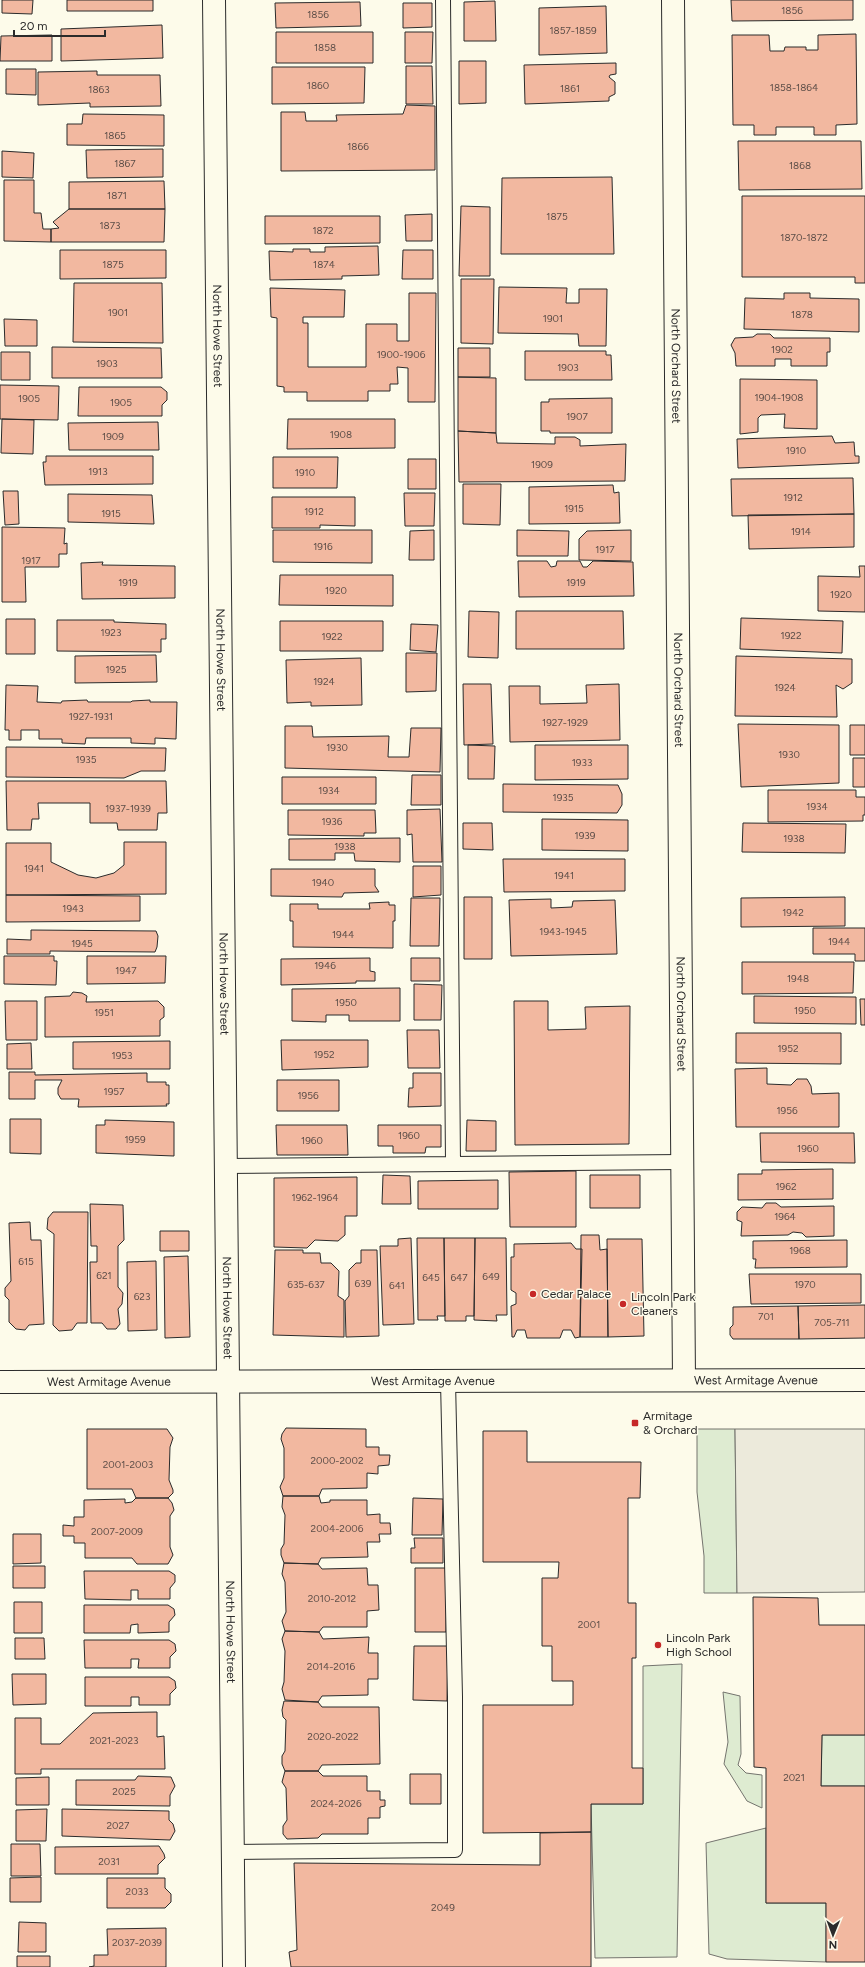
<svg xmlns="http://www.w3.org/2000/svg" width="865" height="1967" font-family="Figtree,sans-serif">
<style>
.green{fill:#deebd1;stroke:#74746e}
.parking{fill:#eceadb;stroke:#74746e}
.building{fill:#f2b8a0;stroke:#2b2b2b}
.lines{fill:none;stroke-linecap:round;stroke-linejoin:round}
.lane-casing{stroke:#2b2b2b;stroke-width:16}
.street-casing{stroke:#2b2b2b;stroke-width:24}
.secondary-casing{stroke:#2b2b2b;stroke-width:24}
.lane{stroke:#fdfbea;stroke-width:14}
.street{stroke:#fdfbea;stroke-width:22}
.secondary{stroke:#fdfbea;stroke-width:22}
.poi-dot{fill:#c62828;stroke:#fdfbea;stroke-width:1.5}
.labels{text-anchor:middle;stroke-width:3;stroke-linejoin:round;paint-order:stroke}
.number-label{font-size:10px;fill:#5d4e48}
.street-label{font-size:12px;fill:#2b2b2b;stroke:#fdfbea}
.poi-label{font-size:12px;fill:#2b2b2b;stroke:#fdfbea;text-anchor:start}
</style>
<rect width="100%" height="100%" fill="#fdfbea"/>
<path class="green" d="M697,1429H735L737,1593H704V1556L697,1492Z
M682,1664L677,1957L595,1958L591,1804H643V1666Z
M723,1692L740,1696L741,1754L738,1765L746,1773L762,1775V1808L747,1801L724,1764L728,1742Z
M822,1735H865V1786H821Z
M766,1828V1903H826V1962L727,1959L709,1954L706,1843Z"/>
<path class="parking" d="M735,1429H865V1592L737,1593Z"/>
<path class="building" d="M2,0H33L32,14L2,13Z
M67,0H153V11H67Z
M731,0H853V20L732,21Z
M495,1L496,41H464V2Z
M360,2L361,26L276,28L275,3Z
M403,3H432V27L403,28Z
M606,6L607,53L539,55V8Z
M162,25L163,58L61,61V29Z
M276,32H373V63H276Z
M405,32H433L432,63H405Z
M856,34L857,124L836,125V135H814V127H776V135H754V125H733L732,35H769L770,51H784L785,47H806V50H818V35Z
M52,35V61H0L1,36Z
M459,61H486V103L459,104Z
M616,63V74L610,75L609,77L615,82V94L609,97V101L525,104L524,65Z
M406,66H432L433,104H406Z
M272,67H365L364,103L272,104Z
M6,69H36V95L6,94Z
M97,71V75H160L161,106L90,107V103L38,105V72Z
M406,105L435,106V170L281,171V112H305L306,121H337L336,115L403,114Z
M83,114L164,115V146L67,145V124H82Z
M738,141H861L862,189L739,190Z
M163,149V177L87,178L86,150Z
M2,151L34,153L33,178L2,177Z
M612,177L614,254H501L502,178Z
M4,180H34V213H41L43,229H51V242L4,241Z
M164,181L165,209H69V182Z
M742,196H865V283H855V277H742Z
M461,206L490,207V276H459Z
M69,209H165L164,242H51V229L59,228L53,222Z
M432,214V241H406L405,215Z
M265,216H380V243L265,244Z
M378,246L379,275L342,276V279L270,280L269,251L293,252V249H310V252H325V247Z
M60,250H166V278L60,279Z
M403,250H433V279H402Z
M461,279H494L493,344L461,343Z
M74,283H162L163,343L73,342Z
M499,287L567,288L566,303H579V289H607L606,346H579L578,334L498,333Z
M270,288L345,290L344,317H303V323H308V367H366V324H397V341H409V293H436L435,402H408V368L397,367L398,384H390V391H368V401H307V392H284V387L277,386V318L271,317Z
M784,293H810V298L859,299V332L744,329L745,298L784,299Z
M4,319L37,320V346H5Z
M757,334H770L774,338H830V352H827V366H791V359H775V366H736L735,353L731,345L735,338L753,337Z
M52,347L161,348L162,378H52Z
M458,348H490V377H458Z
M525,351H606V355H611L612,380H525Z
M1,352H30V380H1Z
M458,377L496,378V433L458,431Z
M740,379L817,380V429L784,428L785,414L761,415L758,418V432L740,434Z
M0,385L59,386L58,420L0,419Z
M79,387H161L167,392V400L162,405V416H78Z
M612,398V433H550V431H541V402H549V399Z
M2,419L34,420L33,454L1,453Z
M288,419H395V448L287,449Z
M158,422L159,450H69L68,423Z
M458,431L496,433L497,443L555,444V437H575L580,440V446L626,444L625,481L459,482Z
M832,436L835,443L854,442L855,456H859V463L738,468L737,439Z
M46,456H153V484L45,485L43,462H46Z
M273,457H338L337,488H273Z
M408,459H436V489H408Z
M853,478L854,514L732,516L731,479Z
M463,484H501L500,525L463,524Z
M613,485L614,493L619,492L620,523L529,524V487Z
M3,491H18L19,524L5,525Z
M404,493H435L434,526H405Z
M68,494L152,495L154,524L68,522Z
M272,497H355V526L320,525V528H272Z
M854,514V547L749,549L748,515Z
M2,527L65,528L64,544L67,543V554H59V567H25L26,602H2Z
M273,530H372V563L273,562Z
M434,530V560H409L410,531Z
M517,530L569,531L568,556H517Z
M631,530V561L579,560V539L587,531Z
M518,561H547L551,567L556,566L557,561H580L583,567H587L593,561L633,562L634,596L519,597Z
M103,562L102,565L175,566V598L82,599L81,563Z
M859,566H865V612L818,611V576L860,577Z
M280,575H393V606L279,605Z
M469,611L499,612L498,658L468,657Z
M516,611H623L624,649H516Z
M741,618L843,621L842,653L740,649Z
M6,619H35V654H6Z
M57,620H114V622L166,624V639H161V652L57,651Z
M280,621H383V651H280Z
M411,624L438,625L436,652L410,650Z
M406,653H437L436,691L406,692Z
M156,655L157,682L75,683V656Z
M736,656L852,659V683L843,689L836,685L837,717L735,716Z
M361,658L362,705L311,706V702L287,703L286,660Z
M463,684H491L493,744L464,745Z
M619,684L620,740L510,742L509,686H540V704L587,703L586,685Z
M6,685L38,686L37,702L61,703L62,701L87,700L88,702H131L132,701L150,700V702H177L176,739L155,738V744L131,743V738H86L85,744L62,743V739H39V730H21V740H9V730H5Z
M738,724L839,725V783L741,787Z
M850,725H865V755H850Z
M285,726H312L313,737L389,736L388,757H409L411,728H441L440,772L285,768Z
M468,745L495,746L494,779H468Z
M535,745H628V779L535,780Z
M6,747L166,748L165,771H141L124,778L6,777Z
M853,758H865V787H853Z
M412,775H441V805H411Z
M282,777H376V804H282Z
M6,781H166L167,813H158L157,830H118L117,823H90V803H38L39,819H32L31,830H7Z
M503,784L618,785L622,794V805L617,813L503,812Z
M768,790H856V797H865V815H863V821L768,822Z
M440,809L442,862H413L412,834L407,835V810Z
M288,810H375L376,833H364V836L288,835Z
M542,819L628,820V851L542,850Z
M463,823H492L493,850L463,849Z
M743,823L846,824L845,853L742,852Z
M400,838V862L355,861L354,853H335V860H289V839Z
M124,842H166V894L6,895V843H51V862L78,875L96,878L114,873L124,865Z
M503,859H625V891L504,892Z
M413,866H441V895L413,897Z
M271,869H375V886L379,892L344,893L342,897L271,896Z
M6,895L140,896V921L6,922Z
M464,897H492V959H464Z
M845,897V926L741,927V898Z
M411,898H440L439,946H410Z
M551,899V908L572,907L573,901L615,900L617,954L511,956L509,900Z
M389,902V905H395V921H393V948L293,947V921H290V904H318V909H370L369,903Z
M813,928H865V961H855V954H813Z
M31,930L156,931L158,936L157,947L155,952L50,951V954H7V939L31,940Z
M4,956H54V961H57L56,985L4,984Z
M87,956H166L165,983L87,984Z
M370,958V971L375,972V981H356V983L281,985V959Z
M411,958H440V981H411Z
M742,962H854L853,993L742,994Z
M414,984L442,985L441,1020H414Z
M400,988V1021H349V1015H326V1022L292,1021V989Z
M73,992L82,993L87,996L86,1002L158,1001L164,1007V1017L160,1020V1036L45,1037V997L70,996Z
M754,996L856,997V1024L754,1023Z
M860,999H865V1025H861Z
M5,1001H37V1040H6Z
M514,1001H548V1030L586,1029L585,1007L630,1006L629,1144L515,1145Z
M407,1030H439L440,1068H408Z
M736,1033H841V1064L736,1063Z
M281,1040H368V1067L282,1070Z
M170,1041V1069H73V1042Z
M31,1043L32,1069H7V1044Z
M767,1068V1084L791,1085L797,1079H807L811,1086L812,1094L839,1093V1127H736L735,1069Z
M9,1072H35V1075L147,1073V1082H166V1085H169V1104H166L167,1106L78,1107L79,1099H61L58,1094V1088L62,1080H35V1099H9Z
M413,1073H441V1106L408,1107L409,1088H413Z
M277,1080H339V1111H277Z
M10,1119H41V1154L10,1153Z
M105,1120L174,1122V1156L96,1153V1125H105Z
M467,1120L496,1121V1151H466Z
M276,1125H347L348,1155H277Z
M378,1125H441V1147H426L425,1153H393V1146H378Z
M760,1133H854L855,1163L761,1162Z
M833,1169V1199L738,1200V1174H762V1170Z
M576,1171V1227H510L509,1172Z
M383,1175L410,1176L411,1204H382Z
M590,1175H640V1208H590Z
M357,1177V1216H345V1235L338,1241L315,1240L307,1248L274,1247V1178Z
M498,1180V1209H418V1181Z
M766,1203H776L781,1207L834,1206V1236L806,1237L802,1233L793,1232L788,1235L741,1236L742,1222L737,1220V1212L742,1207L762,1208Z
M90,1204L123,1205L124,1240L118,1246V1287L123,1293L122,1304L118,1309L120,1324L116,1329H107L102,1323H91L90,1262H97V1246H91Z
M53,1212H88L87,1323H77L72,1330L59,1331L53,1325L54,1234L47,1229L48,1218Z
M30,1222L31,1240H41L44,1324L29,1325L25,1330L16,1329L9,1322V1300L5,1296V1288L11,1281L9,1223Z
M160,1231H189V1251H160Z
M581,1235H599L600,1250L607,1249L608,1337H580Z
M411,1238L414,1324L383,1325L380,1246H398V1239Z
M417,1238H444L445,1316H437L438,1320H418Z
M444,1238H475L474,1316H466V1321H445Z
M475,1238H506L507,1315H496L497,1321L474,1320Z
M607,1239H642L644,1336L608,1337Z
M847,1240V1267L755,1268L756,1259H753V1241Z
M571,1243L576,1249H582L580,1337L575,1338L571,1330H563L560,1338H527L525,1330H517L514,1337H512L511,1306L516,1304V1293L511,1290V1257H514V1244Z
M275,1250H303V1253H320L321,1263H331L339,1271L338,1296L344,1300V1337L273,1335Z
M361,1250H377L379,1336L346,1337L345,1301L349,1296V1270L356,1263H361Z
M188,1256L190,1337L165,1338L164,1257Z
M156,1261L157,1330L128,1331L127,1262Z
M749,1274H861V1303L751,1304Z
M865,1305V1338L799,1339L798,1306Z
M798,1306L799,1339H733L730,1335V1328L733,1325V1307Z
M286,1428L366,1429V1447H379V1455H390L389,1465L378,1466V1474L367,1473V1488L322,1489L319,1496H283L280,1487L284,1478V1448L281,1439L282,1434Z
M87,1429H167L173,1438L170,1447L169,1480L173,1490V1493L168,1498H136L132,1489H87Z
M483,1431H527V1462H641L640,1498H628V1603H636V1658H632V1768H643V1804H591V1832L483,1833V1705H573V1681H552V1646H542V1578H558L559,1562H483Z
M283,1496H319L321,1503L330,1502V1500H367V1515L380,1514V1523H390L391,1534H379L380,1542H367L368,1557L321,1558L318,1564L284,1563L281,1555V1549L284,1544L285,1515L282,1507Z
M136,1498H168L172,1503L174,1510L170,1516V1547L173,1555L168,1564H137L132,1558H85V1543H74V1536H63V1525L74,1526V1517H84V1500L125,1499V1503L132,1502Z
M413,1498L443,1499L442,1535H412Z
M13,1534H41V1563L13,1564Z
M414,1538H443V1563H411V1548H415Z
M284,1563L318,1564L322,1569L367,1568L368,1585H378L379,1610L367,1611V1627H323L319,1632L285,1631L282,1621L286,1612L285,1582L282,1574Z
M13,1566H45V1588H13Z
M415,1568H447L446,1632H415Z
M84,1571H169L175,1575V1582L170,1588V1599H138V1590H131V1600L85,1599Z
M753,1597L818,1598L819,1625H865V1735H822L821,1786H865V1962H826V1903H766V1768L754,1767Z
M14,1602H42V1633H14Z
M84,1605H168L174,1609L175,1615L169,1622V1632L138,1633V1624L131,1625L130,1633H84Z
M285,1631L319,1632L323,1639L369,1637L368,1653H378V1679H368V1695L322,1696L318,1702L285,1700L282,1689L284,1682L285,1651L282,1639Z
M15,1638H44L45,1659H15Z
M84,1640H169L175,1644L176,1651L170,1657V1668H138L139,1659H131V1668H85Z
M414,1646H448L447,1701L413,1700Z
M12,1674H46V1704L13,1705Z
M85,1677H169L175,1681L176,1688L170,1694V1705H139V1697H131V1706H85Z
M284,1701L318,1702L322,1707H379L380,1764L322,1765L318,1771H285L282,1764V1756L285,1751L286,1720L283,1717L282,1710Z
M157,1712V1737L164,1736L165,1769H41V1774H15V1718H41V1744H60L93,1713Z
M285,1771H318L323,1776H367V1791H380V1800H385V1806L380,1807V1818H368V1834H322L318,1838L287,1839L283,1834V1826L287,1820L286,1788L282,1782Z
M410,1774H441V1804H410Z
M138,1776L171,1777L175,1786L170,1795V1806L76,1805V1780H135Z
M49,1777V1805H16V1778Z
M47,1809L46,1841H16V1810Z
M62,1809L169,1811V1820L173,1824L175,1831L170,1840L62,1836Z
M591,1832V1967H291L289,1952L297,1950L294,1863L540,1865V1833Z
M11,1844H40L41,1876H11Z
M159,1846L164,1854L165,1858L158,1865V1874H55V1847Z
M41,1877V1902H10V1878Z
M107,1878H165V1888L171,1894V1902L165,1908H107Z
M19,1922L46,1923V1952H18Z
M166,1928V1967H89L94,1966V1955H108L107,1929Z
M17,1956H50V1967H17Z"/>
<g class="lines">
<g class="lane-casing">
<path id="lane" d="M443,0L453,1163
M225,1166L683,1162
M232,1852L455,1850V1697L448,1381"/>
</g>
<g class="street-casing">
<g id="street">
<path id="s1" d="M214,0L234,1967"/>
<path id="s2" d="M673,0L684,1380"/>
</g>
</g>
<g class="secondary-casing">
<g id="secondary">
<path id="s3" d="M0,1382L865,1380"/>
</g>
</g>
<use href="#lane" class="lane"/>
<use href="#street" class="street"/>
<use href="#secondary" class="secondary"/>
</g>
<g class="poi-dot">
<circle cx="533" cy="1294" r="4"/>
<circle cx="623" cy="1304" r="4"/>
<rect x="631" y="1419" width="8" height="8" rx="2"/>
<circle cx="658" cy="1645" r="4"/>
</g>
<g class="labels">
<g class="number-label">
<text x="792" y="14">1856</text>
<text x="318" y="18">1856</text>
<text x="573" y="34">1857-1859</text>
<text x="325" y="51">1858</text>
<text x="318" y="89">1860</text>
<text x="794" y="91">1858-1864</text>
<text x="570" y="92">1861</text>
<text x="99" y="93">1863</text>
<text x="115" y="139">1865</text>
<text x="358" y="150">1866</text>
<text x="125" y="167">1867</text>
<text x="800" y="169">1868</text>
<text x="117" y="199">1871</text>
<text x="557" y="220">1875</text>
<text x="110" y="229">1873</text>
<text x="323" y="234">1872</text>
<text x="804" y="241">1870-1872</text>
<text x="113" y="268">1875</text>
<text x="324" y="268">1874</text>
<text x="118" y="316">1901</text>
<text x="802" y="318">1878</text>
<text x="553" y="322">1901</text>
<text x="782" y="353">1902</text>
<text x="401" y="358">1900-1906</text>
<text x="107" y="367">1903</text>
<text x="568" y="371">1903</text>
<text x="779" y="401">1904-1908</text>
<text x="29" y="402">1905</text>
<text x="121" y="406">1905</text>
<text x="577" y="420">1907</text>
<text x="341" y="438">1908</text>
<text x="113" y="440">1909</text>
<text x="796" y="454">1910</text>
<text x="542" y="468">1909</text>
<text x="98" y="475">1913</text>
<text x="305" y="476">1910</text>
<text x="793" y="501">1912</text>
<text x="574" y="512">1915</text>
<text x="314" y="515">1912</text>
<text x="111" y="517">1915</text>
<text x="801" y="535">1914</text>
<text x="323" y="550">1916</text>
<text x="605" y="553">1917</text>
<text x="31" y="564">1917</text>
<text x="128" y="586">1919</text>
<text x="576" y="586">1919</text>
<text x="336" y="594">1920</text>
<text x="841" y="598">1920</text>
<text x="111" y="636">1923</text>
<text x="791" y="639">1922</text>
<text x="332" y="640">1922</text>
<text x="116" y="673">1925</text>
<text x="324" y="685">1924</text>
<text x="785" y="691">1924</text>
<text x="91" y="720">1927-1931</text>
<text x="565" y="726">1927-1929</text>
<text x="337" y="751">1930</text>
<text x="789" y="758">1930</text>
<text x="86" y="763">1935</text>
<text x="582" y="766">1933</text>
<text x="329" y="794">1934</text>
<text x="563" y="801">1935</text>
<text x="817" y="810">1934</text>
<text x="128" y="812">1937-1939</text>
<text x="332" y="825">1936</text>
<text x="585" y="839">1939</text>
<text x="794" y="842">1938</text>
<text x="345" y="850">1938</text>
<text x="34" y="872">1941</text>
<text x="564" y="879">1941</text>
<text x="323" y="886">1940</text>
<text x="73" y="912">1943</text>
<text x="793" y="916">1942</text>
<text x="563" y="935">1943-1945</text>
<text x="343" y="938">1944</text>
<text x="839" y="945">1944</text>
<text x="82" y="947">1945</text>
<text x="325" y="969">1946</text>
<text x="126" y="974">1947</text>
<text x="798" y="982">1948</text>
<text x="346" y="1006">1950</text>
<text x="805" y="1014">1950</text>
<text x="104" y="1016">1951</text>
<text x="788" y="1052">1952</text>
<text x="324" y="1058">1952</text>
<text x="122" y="1059">1953</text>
<text x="114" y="1095">1957</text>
<text x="308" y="1099">1956</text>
<text x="787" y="1114">1956</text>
<text x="409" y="1139">1960</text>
<text x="135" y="1143">1959</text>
<text x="312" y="1144">1960</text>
<text x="808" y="1152">1960</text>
<text x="786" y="1190">1962</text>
<text x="315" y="1201">1962-1964</text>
<text x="785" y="1220">1964</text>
<text x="800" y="1254">1968</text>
<text x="26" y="1265">615</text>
<text x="104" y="1279">621</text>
<text x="491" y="1280">649</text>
<text x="431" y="1281">645</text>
<text x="459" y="1281">647</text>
<text x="363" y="1287">639</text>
<text x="306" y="1288">635-637</text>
<text x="805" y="1288">1970</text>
<text x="397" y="1289">641</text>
<text x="142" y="1300">623</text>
<text x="766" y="1320">701</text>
<text x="832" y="1326">705-711</text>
<text x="337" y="1464">2000-2002</text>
<text x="128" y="1468">2001-2003</text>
<text x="337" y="1532">2004-2006</text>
<text x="117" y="1535">2007-2009</text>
<text x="332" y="1602">2010-2012</text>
<text x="589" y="1628">2001</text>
<text x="331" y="1670">2014-2016</text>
<text x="333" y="1740">2020-2022</text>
<text x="114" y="1744">2021-2023</text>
<text x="794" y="1781">2021</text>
<text x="124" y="1795">2025</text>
<text x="336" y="1807">2024-2026</text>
<text x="118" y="1829">2027</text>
<text x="109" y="1865">2031</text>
<text x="137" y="1895">2033</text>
<text x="443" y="1911">2049</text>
<text x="137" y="1946">2037-2039</text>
</g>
<g class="street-label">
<text dy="4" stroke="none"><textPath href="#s1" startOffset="336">North Howe Street</textPath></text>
<text dy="4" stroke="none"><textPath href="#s2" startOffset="366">North Orchard Street</textPath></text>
<text dy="4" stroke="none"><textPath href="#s1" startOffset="660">North Howe Street</textPath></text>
<text dy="4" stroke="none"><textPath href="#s2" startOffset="690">North Orchard Street</textPath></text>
<text dy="4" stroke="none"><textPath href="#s1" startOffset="984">North Howe Street</textPath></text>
<text dy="4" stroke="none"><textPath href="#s2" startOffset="1014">North Orchard Street</textPath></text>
<text dy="4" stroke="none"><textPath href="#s1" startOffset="1308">North Howe Street</textPath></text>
<text dy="4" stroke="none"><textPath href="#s3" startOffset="756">West Armitage Avenue</textPath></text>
<text dy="4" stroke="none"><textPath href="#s3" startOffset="109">West Armitage Avenue</textPath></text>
<text dy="4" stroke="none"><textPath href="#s3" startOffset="433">West Armitage Avenue</textPath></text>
<text dy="4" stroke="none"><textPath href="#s1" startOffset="1632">North Howe Street</textPath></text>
</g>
<g class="poi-label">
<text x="541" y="1298">Cedar Palace</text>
<text x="631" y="1301">Lincoln Park<tspan x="631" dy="14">Cleaners</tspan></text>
<text x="643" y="1420">Armitage<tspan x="643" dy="14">&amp; Orchard</tspan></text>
<text x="666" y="1642">Lincoln Park<tspan x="666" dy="14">High School</tspan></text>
</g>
</g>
<g transform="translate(833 1935) rotate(181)" stroke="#fdfbea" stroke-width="3" paint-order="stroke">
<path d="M0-3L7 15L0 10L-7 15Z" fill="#2b2b2b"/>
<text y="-6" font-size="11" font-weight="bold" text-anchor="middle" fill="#2b2b2b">N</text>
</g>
<path d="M14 30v6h91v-6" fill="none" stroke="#2b2b2b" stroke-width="2"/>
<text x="20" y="30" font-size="12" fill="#2b2b2b" stroke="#fdfbea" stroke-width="3" paint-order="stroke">20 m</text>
</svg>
